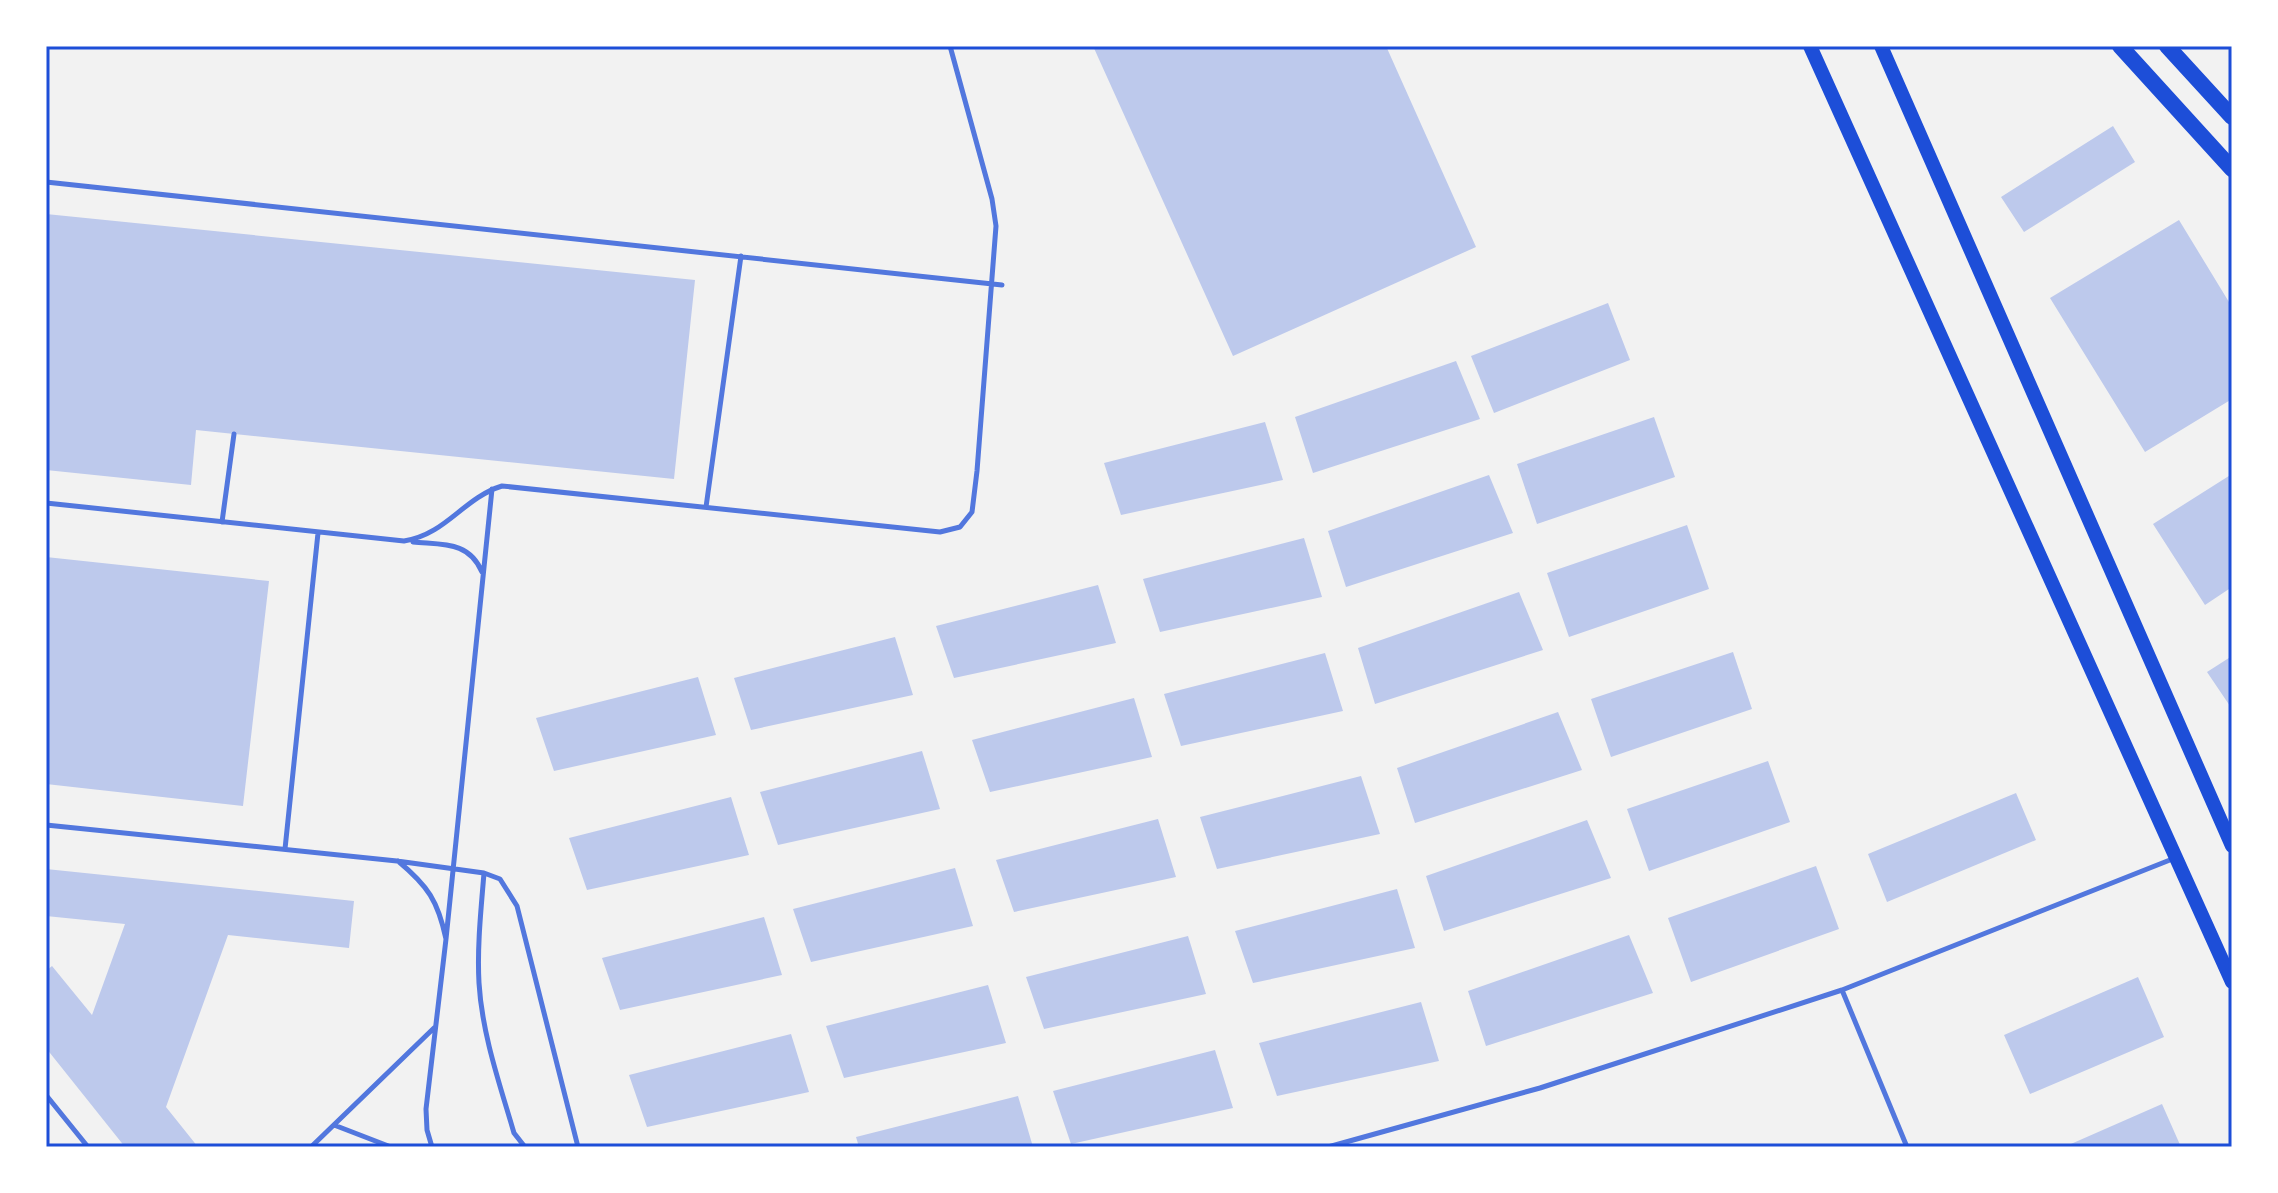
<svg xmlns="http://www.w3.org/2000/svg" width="2278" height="1193" font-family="Quicksand,sans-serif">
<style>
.building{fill:#bdc9ec}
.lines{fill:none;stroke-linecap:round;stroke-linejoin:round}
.service{stroke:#5277de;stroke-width:5}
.secondary{stroke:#1d4ed8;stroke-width:14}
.trunk{stroke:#1d4ed8;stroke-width:16}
.neatline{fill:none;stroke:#1d4ed8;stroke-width:3}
</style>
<rect width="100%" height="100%" fill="#f2f2f2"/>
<path class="building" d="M1093,46H1386L1476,247L1233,356Z
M2113,126L2135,162L2024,232L2001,197Z
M46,214L695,280L674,479L196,430L191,485L46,470Z
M2179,220L2232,307V399L2145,452L2050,298Z
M1608,303L1630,360L1494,413L1471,356Z
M1456,361L1480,419L1313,473L1295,417Z
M1654,417L1675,477L1537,524L1517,464Z
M1265,422L1283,480L1121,515L1104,463Z
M2232,474V587L2205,605L2153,524Z
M1489,475L1513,533L1346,587L1328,531Z
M1687,525L1709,589L1569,637L1547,573Z
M1304,538L1322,597L1160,632L1143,579Z
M46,557L269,581L243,806L46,784Z
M1098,585L1116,643L954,678L936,626Z
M1519,592L1543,650L1375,704L1358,648Z
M895,637L913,695L751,730L734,678Z
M1733,652L1752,709L1611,757L1591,699Z
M1325,653L1343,711L1181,746L1164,694Z
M2232,656V709L2207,672Z
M698,677L716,735L554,771L536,718Z
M1134,698L1152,757L990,792L972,740Z
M1558,712L1582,770L1415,823L1397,768Z
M922,751L940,809L778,845L760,792Z
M1768,761L1790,822L1649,871L1627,809Z
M1361,776L1380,834L1217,869L1200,817Z
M2016,793L2036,840L1887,902L1868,854Z
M731,797L749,855L587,890L569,838Z
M1158,819L1176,877L1014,912L996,860Z
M1587,820L1611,878L1444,931L1426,876Z
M1816,866L1839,929L1691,982L1668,918Z
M955,868L973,926L811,962L793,909Z
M46,869L354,901L349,948L228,935L166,1107L198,1147H125L46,1048V971L52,966L92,1015L125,924L46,916Z
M1397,889L1415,948L1253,983L1235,931Z
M764,917L782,975L620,1010L602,958Z
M1629,935L1653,993L1486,1046L1468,991Z
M1188,936L1206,994L1044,1029L1026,977Z
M2138,977L2164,1037L2030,1094L2004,1035Z
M988,985L1006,1043L844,1078L826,1026Z
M1421,1002L1439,1061L1277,1096L1259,1043Z
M791,1034L809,1092L647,1127L629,1075Z
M1215,1050L1233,1108L1071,1144L1053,1091Z
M1018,1096L1033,1147H859L856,1137Z
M2162,1104L2181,1147H2064Z"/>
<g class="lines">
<path class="service" d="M46,182L1002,285
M46,503L404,541C447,534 463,498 502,486L940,532L960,527L972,512L977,471L996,226L992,199L950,46
M706,507L741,256
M222,522L234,434
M413,542C443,545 469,541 482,572
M46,825L397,861L484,873C481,910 477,947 479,983C482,1034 500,1085 514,1133L525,1147
M285,849L318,533
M398,861C428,886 438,901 446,939L426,1109L427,1130L432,1147
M484,873L500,879L517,906L578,1147
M446,939L492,489
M1842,990L1907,1147
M46,1095L88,1147
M334,1125L391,1147
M311,1147L434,1028
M1328,1147L1540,1088L1842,990L2175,858"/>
<path class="secondary" d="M1810,46L2232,982
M1881,46L2232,846"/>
<path class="trunk" d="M2120,46L2232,169
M2167,46L2232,117"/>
</g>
<rect width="2278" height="1193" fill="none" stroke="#ffffff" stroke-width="96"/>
<rect x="48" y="48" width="2182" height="1097" class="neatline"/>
</svg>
